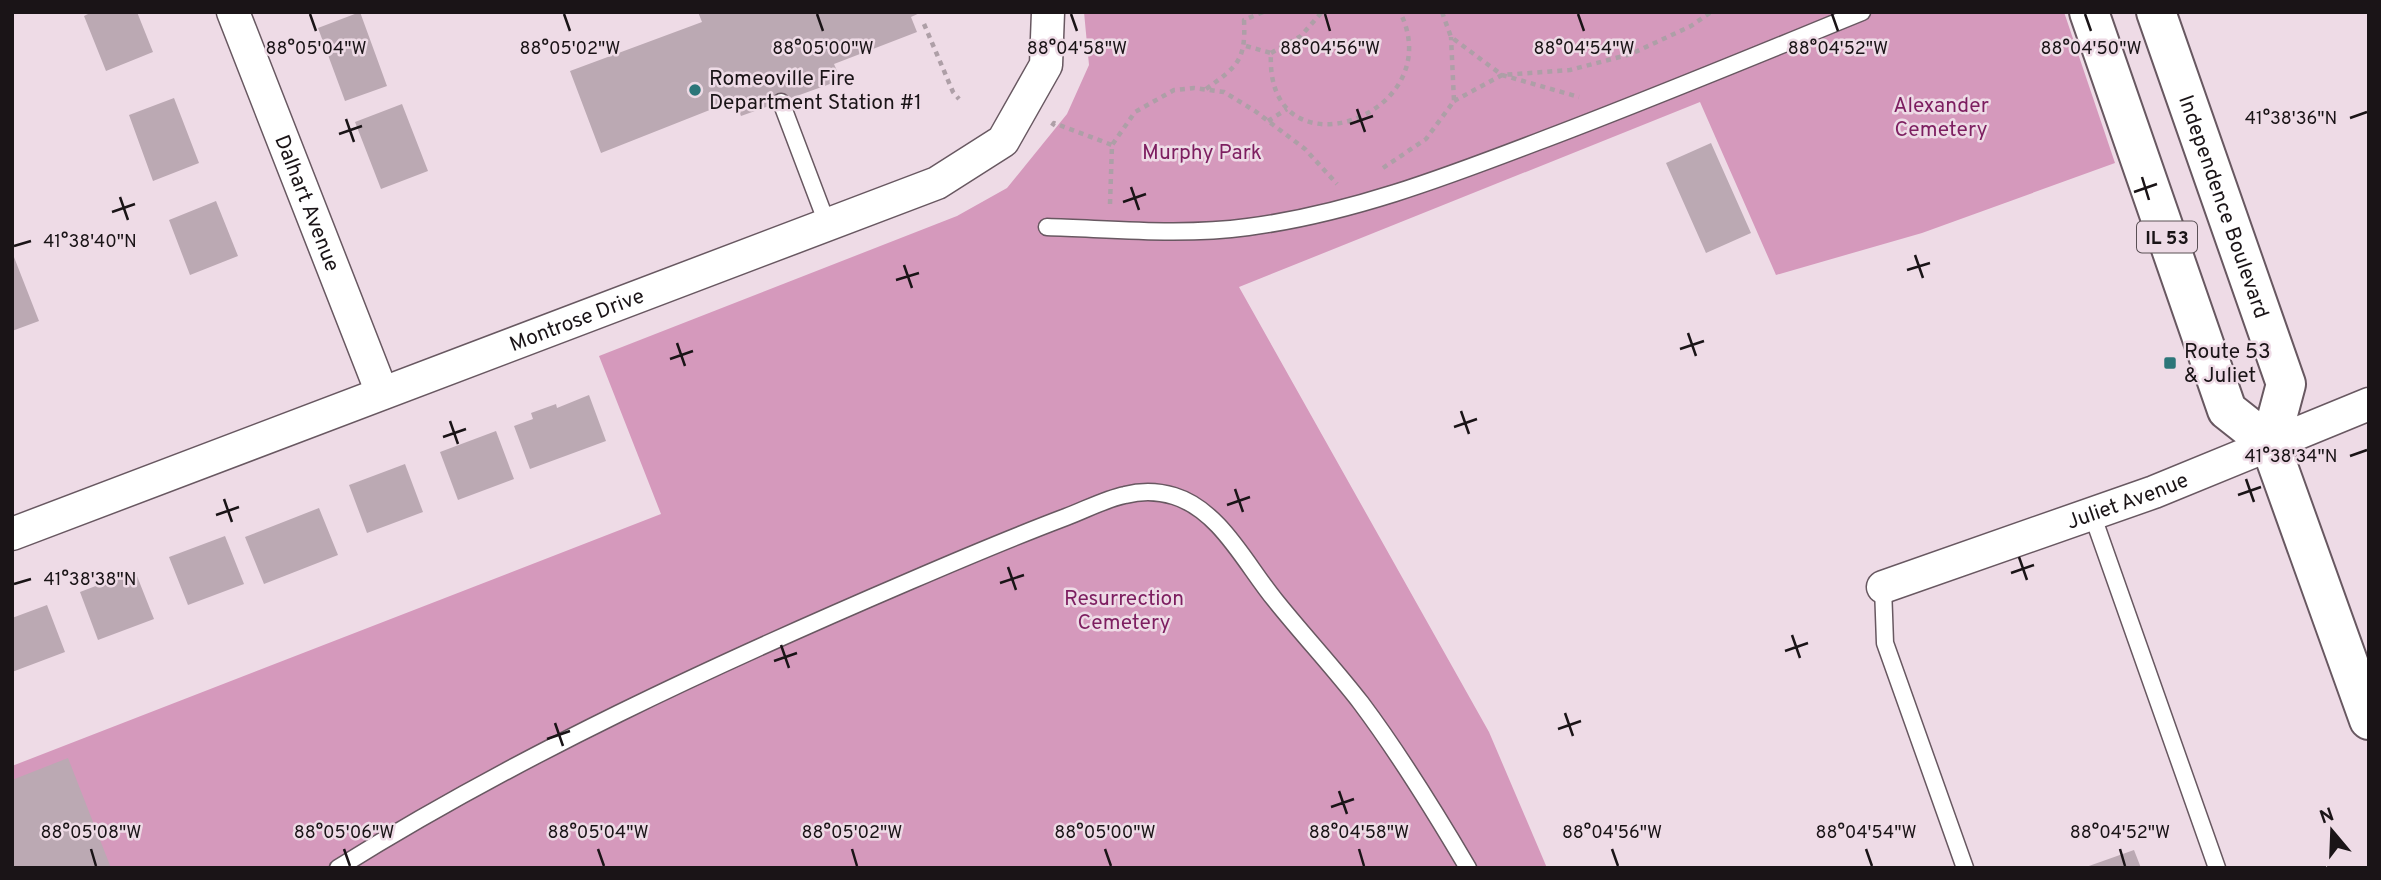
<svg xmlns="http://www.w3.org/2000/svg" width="2381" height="880" font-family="Overpass,sans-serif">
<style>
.green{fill:#d599bc}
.building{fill:#bba9b3}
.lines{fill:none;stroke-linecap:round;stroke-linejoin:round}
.service-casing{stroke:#685861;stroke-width:19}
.minor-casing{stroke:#685861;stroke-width:35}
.primary-casing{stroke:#685861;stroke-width:42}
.path{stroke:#ae9fa7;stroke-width:4.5;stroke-dasharray:5 5;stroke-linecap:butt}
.service{stroke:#fff;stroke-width:16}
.minor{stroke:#fff;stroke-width:32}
.primary{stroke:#fff;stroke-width:38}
.ticks{fill:none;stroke:#1a1417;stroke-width:2.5}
.poi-dot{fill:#2c7679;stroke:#eedbe6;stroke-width:2.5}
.labels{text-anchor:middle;stroke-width:5;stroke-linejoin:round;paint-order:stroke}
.shield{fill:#eedbe6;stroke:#5a5055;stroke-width:2}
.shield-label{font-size:19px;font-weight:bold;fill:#1a1417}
.poi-label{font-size:21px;fill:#1a1417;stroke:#eedbe6;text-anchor:start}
.park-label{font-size:21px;fill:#7d1e60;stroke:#eedbe6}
.street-label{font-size:21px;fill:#1a1417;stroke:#eedbe6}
.ticks-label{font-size:18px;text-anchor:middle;fill:#1a1417;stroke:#eedbe6;stroke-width:5;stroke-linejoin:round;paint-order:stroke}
</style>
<rect width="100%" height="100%" fill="#eedbe6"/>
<path class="green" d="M1084,12H2064L2115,163L1922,233L1776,275L1700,102L1239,287L1489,732L1547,868H12V766L661,514L599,356L957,216L1007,188L1067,114L1089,65Z"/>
<path class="building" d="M92,12H137L153,52L106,71L84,16Z
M360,12L387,86L345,101L318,28Z
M698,12H922L911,17L917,32L834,64L841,80L741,116L735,100L601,153L570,71L702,22Z
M174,98L199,163L153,181L129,115Z
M402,104L428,171L381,189L355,122Z
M1711,143L1751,233L1706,253L1666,163Z
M216,201L238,256L190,275L169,220Z
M12,252L39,321L12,331Z
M589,395L606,441L530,469L514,426L533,419L531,413L556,404L557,408Z
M496,431L514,479L458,500L440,452Z
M405,464L423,512L367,533L349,485Z
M319,508L338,555L264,584L245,537Z
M225,536L244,584L188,605L169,557Z
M135,571L154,619L98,640L80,592Z
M47,605L65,652L12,672V618Z
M68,758L111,868H12V780Z
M2134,850L2141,868H2086V867Z"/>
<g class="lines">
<g class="service-casing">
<path id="service" d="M781,102L828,226
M1047,227C1113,229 1182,236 1248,227C1348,214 1443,178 1537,142C1646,101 1754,56 1862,12
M2092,514L2217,868
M1883,587L1885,643L1965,868
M338,868C519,755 714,665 910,581C961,559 1013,537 1066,517C1085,510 1105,499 1125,495C1140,491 1158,491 1174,496C1220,510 1246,565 1275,600C1303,635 1334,668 1361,703C1400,755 1435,812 1468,868"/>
</g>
<g class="minor-casing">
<g id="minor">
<path id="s1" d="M233,12L382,393"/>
<path id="s2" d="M12,534L937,183L1003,141L1046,65L1048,12"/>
<path id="s3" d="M1883,587L2154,492L2369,404"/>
</g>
</g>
<g class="primary-casing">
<g id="primary">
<path d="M2089,12L2227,410L2270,444L2369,720"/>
<path id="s4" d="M2156,12L2286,384L2270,444"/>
</g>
</g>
<path class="path" d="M1442,12L1451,37L1502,75L1579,97
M924,24L953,92L959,99
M1246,46L1271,53C1264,182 1452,116 1400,12
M1271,53L1301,36L1322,12
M1206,89C1238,66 1246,60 1244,20L1263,12
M1454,101L1502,75L1570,70L1631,54L1691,26L1711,12
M1268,121L1287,109
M1052,126L1054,123L1112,145
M1383,168L1426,139L1454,101L1451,37
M1110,204L1112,145L1135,112L1174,90L1194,88L1224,92L1255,111L1305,149L1337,184"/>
<use href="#service" class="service"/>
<use href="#minor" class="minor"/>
<use href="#primary" class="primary"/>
</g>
<path class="ticks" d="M310,14L316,31M564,14L570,31M817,14L823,31M1071,14L1077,31M1325,14L1330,31M1578,14L1584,31M1832,14L1838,31M2085,14L2091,31M1357,109L1365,132M2350,118L2367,112M346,119L354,142M1350,124L1373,116M339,134L362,126M2142,177L2149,200M1131,187L1139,210M2134,192L2157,184M120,197L128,220M1123,202L1146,194M112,212L135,204M14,246L31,241M1915,255L1923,278M904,265L912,288M1907,270L1930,263M896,280L919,273M1688,333L1696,356M677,343L685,366M1680,349L1704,341M670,359L693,351M1461,411L1469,434M450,421L458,444M1454,427L1477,419M443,437L466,429M2350,456L2367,450M2246,479L2254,502M1235,489L1243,512M2238,495L2261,487M224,499L232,522M1227,505L1250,497M216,515L239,507M2019,557L2027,580M1008,567L1016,590M2011,573L2034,565M1000,583L1024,575M14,584L31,579M1792,635L1800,658M781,645L789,668M1785,651L1808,643M774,661L797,653M1565,713L1573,736M555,723L563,746M1558,729L1581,721M547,739L570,731M1339,791L1347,814M1331,807L1354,799M91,849L96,866M344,849L350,866M598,849L604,866M852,849L857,866M1105,849L1111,866M1359,849L1364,866M1612,849L1618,866M1866,849L1872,866M2120,849L2125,866"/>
<g class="poi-dot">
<circle cx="695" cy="90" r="7"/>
<rect x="2163" y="356" width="14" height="14" rx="3.5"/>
</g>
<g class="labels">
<rect class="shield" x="2137" y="221.5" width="60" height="31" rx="5"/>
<g class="shield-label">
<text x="2167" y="244">IL 53</text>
</g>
<g class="poi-label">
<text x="709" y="85">Romeoville Fire<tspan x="709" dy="24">Department Station #1</tspan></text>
<text x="2184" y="358">Route 53<tspan x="2184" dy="24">&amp; Juliet</tspan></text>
</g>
<g class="park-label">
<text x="1941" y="112">Alexander<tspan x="1941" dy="24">Cemetery</tspan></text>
<text x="1202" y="159">Murphy Park</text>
<text x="1124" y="605">Resurrection<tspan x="1124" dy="24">Cemetery</tspan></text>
</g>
<g class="street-label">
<text dy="7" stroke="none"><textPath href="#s1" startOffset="205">Dalhart Avenue</textPath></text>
<text dy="7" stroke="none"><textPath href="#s4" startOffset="206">Independence Boulevard</textPath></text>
<text dy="7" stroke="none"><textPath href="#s2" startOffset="604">Montrose Drive</textPath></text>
<text dy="7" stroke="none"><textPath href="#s3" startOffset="259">Juliet Avenue</textPath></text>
</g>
</g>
<g class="ticks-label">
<text x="316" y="54">88°05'04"W</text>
<text x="570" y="54">88°05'02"W</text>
<text x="823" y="54">88°05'00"W</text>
<text x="1077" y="54">88°04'58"W</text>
<text x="1330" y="54">88°04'56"W</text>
<text x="1584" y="54">88°04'54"W</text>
<text x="1838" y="54">88°04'52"W</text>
<text x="2091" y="54">88°04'50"W</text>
<text x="2291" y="124">41°38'36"N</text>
<text x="90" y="247">41°38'40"N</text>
<text x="2291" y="462">41°38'34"N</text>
<text x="90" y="585">41°38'38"N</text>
<text x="91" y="838">88°05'08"W</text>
<text x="344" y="838">88°05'06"W</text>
<text x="598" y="838">88°05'04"W</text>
<text x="852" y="838">88°05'02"W</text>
<text x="1105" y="838">88°05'00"W</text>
<text x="1359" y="838">88°04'58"W</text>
<text x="1612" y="838">88°04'56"W</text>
<text x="1866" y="838">88°04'54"W</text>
<text x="2120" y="838">88°04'52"W</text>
</g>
<rect width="2381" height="880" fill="none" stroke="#1a1417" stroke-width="28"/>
<g transform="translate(2332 831) rotate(341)" stroke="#eedbe6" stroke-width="5" paint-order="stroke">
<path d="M0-5L12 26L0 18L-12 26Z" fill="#1a1417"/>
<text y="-10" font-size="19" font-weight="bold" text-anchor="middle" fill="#1a1417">N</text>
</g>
</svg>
